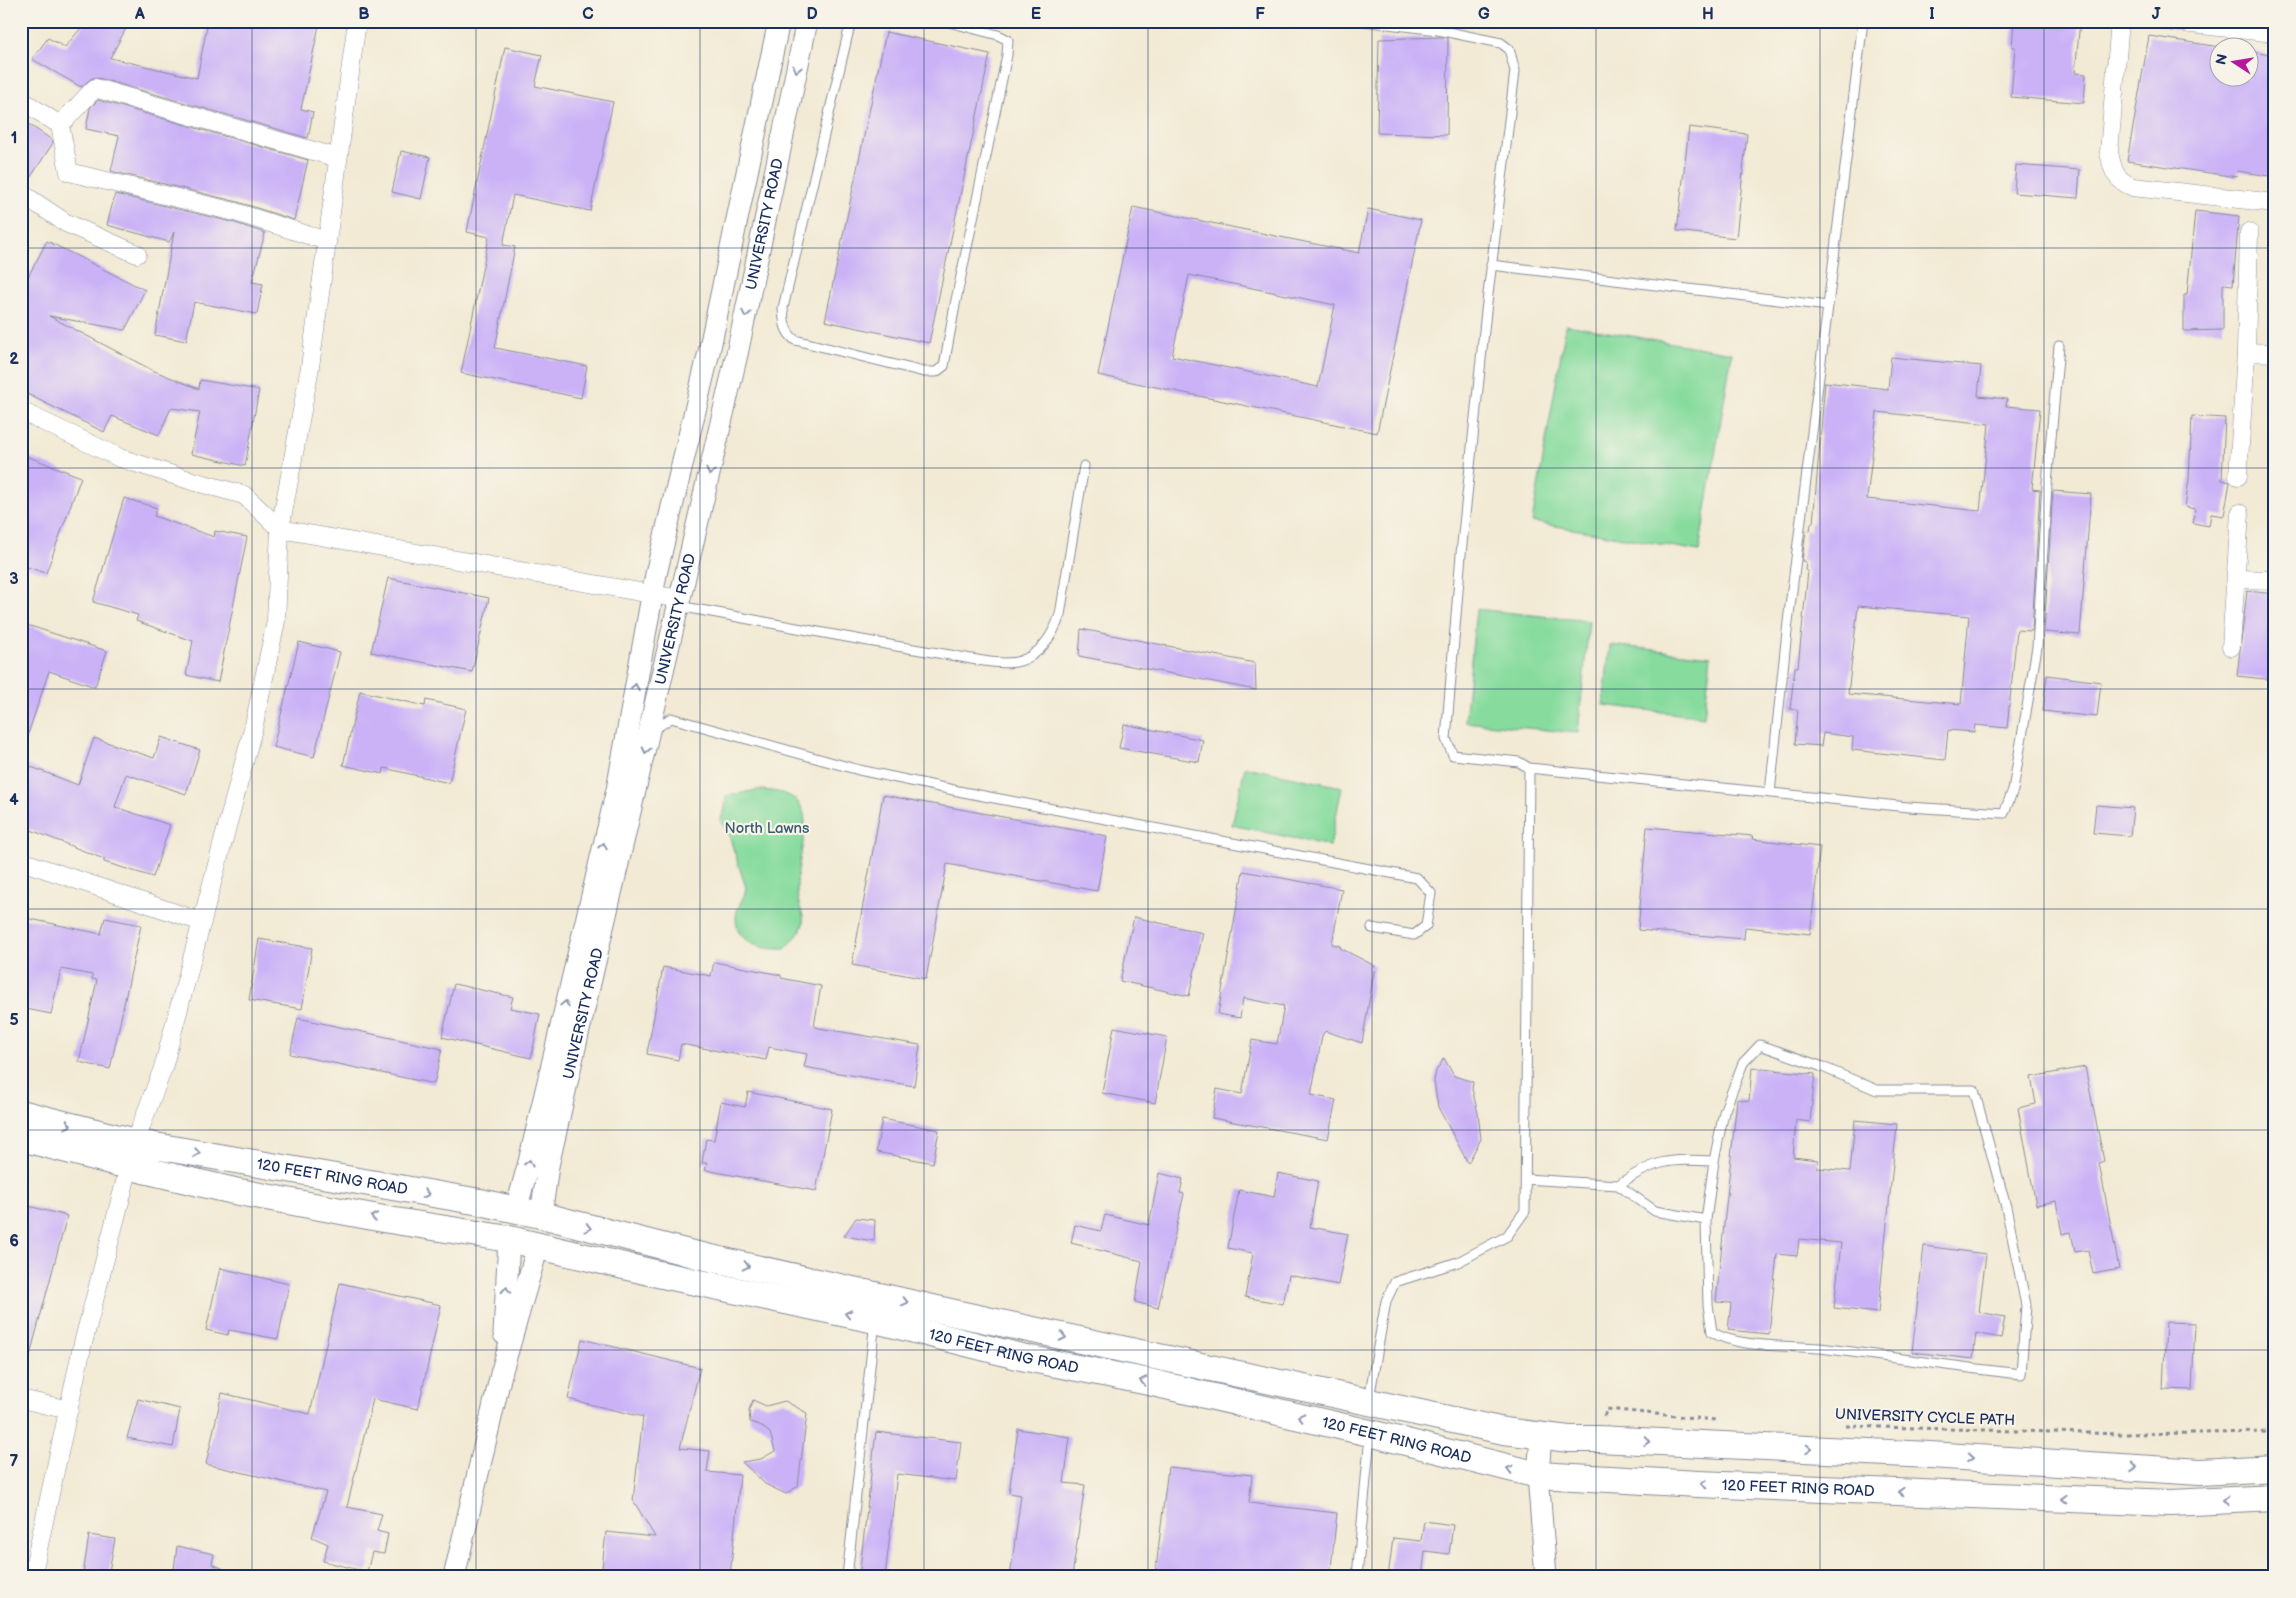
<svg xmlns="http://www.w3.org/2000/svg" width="2296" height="1598" font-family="'Balsamiq Sans',sans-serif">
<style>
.green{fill:#86db9d;stroke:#50857e}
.building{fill:#cbb2f7;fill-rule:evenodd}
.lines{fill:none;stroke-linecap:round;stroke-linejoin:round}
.service-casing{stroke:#868c99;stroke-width:11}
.minor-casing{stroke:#868c99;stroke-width:19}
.tertiary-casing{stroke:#868c99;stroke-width:23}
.primary-casing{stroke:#868c99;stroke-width:28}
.path{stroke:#868c99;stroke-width:3;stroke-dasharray:4 4;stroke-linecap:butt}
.service{stroke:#fff;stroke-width:9}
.minor{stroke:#fff;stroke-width:18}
.tertiary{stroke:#fff;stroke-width:21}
.primary{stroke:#fff;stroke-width:26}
.oneway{stroke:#8d97ae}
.grid{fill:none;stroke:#1b2f5e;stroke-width:1;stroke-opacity:0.55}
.labels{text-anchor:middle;stroke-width:4.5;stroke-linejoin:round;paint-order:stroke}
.street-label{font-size:15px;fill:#1b2f5e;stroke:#f7f3e8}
.park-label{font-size:15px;fill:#365a6e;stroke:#f7f3e8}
.neatline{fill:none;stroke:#1b2f5e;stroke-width:2}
.grid-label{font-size:16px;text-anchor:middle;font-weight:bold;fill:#1b2f5e}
</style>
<rect width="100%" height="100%" fill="#f7f3e8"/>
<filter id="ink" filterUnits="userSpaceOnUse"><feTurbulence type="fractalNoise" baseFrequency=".02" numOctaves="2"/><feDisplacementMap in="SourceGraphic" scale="10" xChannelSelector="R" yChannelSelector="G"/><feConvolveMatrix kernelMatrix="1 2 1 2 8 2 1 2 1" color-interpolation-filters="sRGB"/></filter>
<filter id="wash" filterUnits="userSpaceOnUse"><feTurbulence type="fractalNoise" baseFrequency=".0096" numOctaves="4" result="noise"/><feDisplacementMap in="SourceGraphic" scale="20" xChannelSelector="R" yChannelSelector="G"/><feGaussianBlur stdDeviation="1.12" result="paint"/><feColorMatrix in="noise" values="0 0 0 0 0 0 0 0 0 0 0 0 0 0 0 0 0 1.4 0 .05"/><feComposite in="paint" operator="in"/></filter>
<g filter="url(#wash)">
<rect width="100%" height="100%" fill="#f2ead4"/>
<path class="green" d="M1566,325L1732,353L1699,551L1532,522Z
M1476,609L1589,621L1578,733L1465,722Z
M1610,645L1711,656L1704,717L1603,705Z
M1245,767L1342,787L1330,846L1232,825Z
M757,790C829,791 799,838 797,883C795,919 819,915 785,949C764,950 736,945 736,918C736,907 745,899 746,888L728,832L720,821L725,809L726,796Z"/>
<g id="blocks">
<path class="building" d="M87,21H130L110,58L197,78L208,21H320L301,109L313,112L308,138L98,78H92L81,87L32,59L48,38L65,47Z
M2014,21H2080L2075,73L2086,74L2084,103L2011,97L2015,47H2012Z
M886,32L990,54L929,343L825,321Z
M2149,36L2227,48H2218V78H2248V51L2275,56V177L2238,171L2237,177L2127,161Z
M1442,37L1448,38L1447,135L1377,133L1379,39Z
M505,47L542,55L535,86L613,102L590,211L513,195L503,245L515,247L495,348L587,366L581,398L461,373L489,237L467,232Z
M98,100L308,160L294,220L238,202L111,171L119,136L86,129L90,108Z
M21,119L52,140L53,143L26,184L21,182Z
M1689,127L1747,134L1736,238L1677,231Z
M401,151L430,157L421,199L392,192Z
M2016,165L2080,170L2078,198L2014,193Z
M115,194L232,222L265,233L252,282L263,284L257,314L194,302L186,341L155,335L174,232L169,242L107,225Z
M1133,207L1359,253L1368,209L1421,220L1377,433L1098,375ZM1189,275L1335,305L1318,387L1172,356Z
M2195,211L2239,216L2233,285L2223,284V330L2184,331V295H2187Z
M47,241L145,290L125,330L49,316L152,370L199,389L200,380L259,390L245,466L191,454L200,412L171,408L159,435L112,416L104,432L21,391V290Z
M1891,357L1981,366L1978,396L2007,399L2006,406L2040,409L2032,489L2040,490L2032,631L2017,630L2007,728L1975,725L1974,732L1948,730L1945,760L1852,750L1853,737L1823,733L1821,746L1795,744L1798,710L1790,709L1795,667H1798L1808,571L1805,570L1806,562L1802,561L1806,530L1810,531L1811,523H1813L1825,382L1888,389ZM1877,412L1989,424L1980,511L1867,499ZM1858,606L1969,616L1961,704L1848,694Z
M2192,416L2225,418L2222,480L2230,482L2224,516L2211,514L2209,526L2193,523L2195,509L2185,507L2189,479Z
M21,454L81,477L46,573L21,565Z
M2053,491L2091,494L2080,635L2044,632Z
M124,498L157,508L154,516L214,537L215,531L247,537L218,682L186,675L193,641L136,621L138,615L93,602Z
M388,578L489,598L472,672L371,652Z
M2247,591L2275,594V680L2237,676Z
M21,623L107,651L95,687L49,671L24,746L21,745Z
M1081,629L1255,663L1256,690L1079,656Z
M299,642L340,652L314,757L273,747Z
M2047,675L2101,682L2097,717L2043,711Z
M360,691L425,706L426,700L466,709L449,783L384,768L383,774L343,765Z
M1124,724L1203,740L1199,762L1119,748Z
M161,737L200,750L186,794L126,774L115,807L170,825L153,877L104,862V859L21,826V763L78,785L94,738L154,758Z
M883,795L1107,836L1097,891L947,864L926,979L852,965Z
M2096,805L2133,808L2130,836L2093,833Z
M1647,827L1753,836L1752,839L1820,847L1810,934L1745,927L1744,939L1638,930Z
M1243,871L1342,889L1332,944L1340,946V948L1375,966L1362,1043L1325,1031L1322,1036L1311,1095L1336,1100L1328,1139L1212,1118L1217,1089L1242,1094L1252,1040L1277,1044L1284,1006L1243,998L1240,1018L1218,1014Z
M21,917L101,934L105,918L141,925L110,1069L79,1062L97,980L92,979V975L61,969L51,1014L21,1008Z
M1134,917L1203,933L1189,996L1120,981Z
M259,939L312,948L302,1009L249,1000Z
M714,962L781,975V978L821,986L814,1026L819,1028L920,1045L914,1086L804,1067L807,1054L769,1047L766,1060L681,1044L678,1060L647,1054L663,967L711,976Z
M454,984L513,997L510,1008L540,1014L531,1058L442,1037Z
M298,1018L442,1049L434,1084L290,1054Z
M1114,1027L1167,1037L1155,1103L1102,1093Z
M1444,1058L1454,1076L1473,1082L1472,1089L1478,1113L1481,1139L1468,1163L1438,1107L1434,1081L1436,1071Z
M2085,1067L2104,1161L2099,1163L2119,1269L2093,1274L2088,1250L2075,1252L2071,1232L2062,1234L2056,1201L2036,1205L2018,1108L2036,1104L2031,1077Z
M1752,1068L1815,1074L1810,1122L1796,1120L1793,1157L1818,1160L1817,1168L1850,1171L1855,1120L1897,1124L1878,1313L1834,1308L1841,1243L1799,1239L1797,1256L1777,1254L1769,1334L1728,1330L1731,1303L1716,1302L1737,1099L1749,1101Z
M748,1092L832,1109L816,1191L705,1170L707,1163H702L706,1139L714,1140L721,1102L745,1107Z
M882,1119L939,1130L933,1163L876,1152Z
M1159,1173L1183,1179L1180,1193L1184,1194L1158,1308L1135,1302L1142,1261L1071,1243L1075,1225L1101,1231L1105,1215L1149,1225Z
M1278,1173L1318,1181L1310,1227L1348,1234L1338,1285L1289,1275L1283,1304L1245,1297L1253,1253L1228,1248L1239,1190L1274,1197Z
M21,1204L67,1216L26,1370L21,1369Z
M856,1218L875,1220L874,1241L844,1236Z
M1924,1246L1986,1254L1979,1312L2005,1317L2001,1338L1976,1333L1973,1359L1912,1352Z
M220,1268L289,1284L278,1339L229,1330L228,1335L206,1330Z
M340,1283L441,1305L418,1409L373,1399L347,1507L382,1514L377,1531L388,1534L384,1554L372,1552L367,1572L323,1561L328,1544L312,1537L326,1492L206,1464L222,1393L310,1414Z
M2166,1322L2195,1323L2192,1390L2163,1389Z
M582,1339L700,1368L680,1448L710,1451L707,1472L740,1475L730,1577H601L606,1532L655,1537L633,1500L643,1417L568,1399Z
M138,1399L180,1409L173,1447L127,1438Z
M753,1400L766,1406L785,1401L807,1413L798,1486L786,1494L765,1484L742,1462L761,1459L775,1451L770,1433L760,1425L750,1422L749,1410Z
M1018,1429L1070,1437L1064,1483L1085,1485L1072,1577H1010L1021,1495L1009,1493Z
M876,1432L961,1442L956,1481L897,1474L885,1577H859Z
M1168,1467L1252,1475L1249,1503L1337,1513L1330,1577H1155Z
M1424,1521L1453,1525L1449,1554L1425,1551L1422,1577H1388L1393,1538L1421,1541Z
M89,1535L115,1539L108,1577L83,1575Z
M177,1546L214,1554L212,1564L242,1577H173Z"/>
</g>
</g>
<g filter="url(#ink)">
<use href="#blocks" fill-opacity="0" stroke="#868c99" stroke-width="1"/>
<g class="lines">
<g class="service-casing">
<path id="service" d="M851,21L783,308C784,322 784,331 795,340L924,372H936L944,366L955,305L1007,55L1008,40L998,35L945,21
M1363,21L1438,30L1501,43L1509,49L1515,71L1486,311L1461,554L1446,739L1453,755L1519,762L1529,768L1525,1211L1507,1236L1458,1262L1395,1282L1386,1301L1369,1399
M1491,265L1828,306L1863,21
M679,606C767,622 856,640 944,654C964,657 1001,667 1020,661C1042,654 1053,635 1060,615L1084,466
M652,725L659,726L671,718L859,770L963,792L1417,878L1431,893L1426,926L1414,935L1372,928
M1529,768L1908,807L2004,813L2013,790L2037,647L2047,484L2059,346
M1770,793L1788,622L1828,306
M1526,1179L1618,1185L1655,1211L1706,1220L1708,1305L1712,1332C1738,1349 1796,1345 1828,1349C1892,1357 1956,1367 2021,1374L2026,1305L2006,1207L1974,1090H1877L1820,1066L1760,1045L1743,1063L1724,1112L1714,1161C1668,1159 1657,1159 1618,1185
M1706,1220L1714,1161
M847,1577L875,1321
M1357,1577L1370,1435"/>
</g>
<g class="minor-casing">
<path id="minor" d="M2120,21L2109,152C2113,171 2114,179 2133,187L2275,203
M2164,21L2275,33
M21,100L60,125L95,88L338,158
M60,125L69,172L235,212L327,241
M21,193L66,223L137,254
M2249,232L2246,352L2275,353
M21,411L120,458L189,480L244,495L280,529L680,599
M2238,476L2246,352
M2236,579L2275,580
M2231,647L2240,513
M21,861L202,922
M135,1142L163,1068L254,725L276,621L280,529L310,367L357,21
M21,1399L69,1410
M32,1577L82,1347L129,1167"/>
</g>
<g class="tertiary-casing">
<g id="tertiary">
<path d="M516,1210L529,1162L617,790L656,574L709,352L779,21"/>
<path id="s1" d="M541,1215L548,1166L576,1043L737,354L807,21"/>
<path d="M504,1334L509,1239"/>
<path d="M1541,1436L1538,1475L1546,1577"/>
<path d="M454,1577L501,1374L538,1246"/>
</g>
</g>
<g class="primary-casing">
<g id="primary">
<path d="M21,1113L119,1138"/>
<path d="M21,1138L144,1170L149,1145L119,1138L115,1163"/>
<path id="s2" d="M149,1145L480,1202L541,1215L693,1254L959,1314L1504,1431L1569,1439H1598L1930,1455L2200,1472L2275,1468"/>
<path id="s3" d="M144,1170L234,1191L389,1220L509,1239L658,1274L875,1320L1021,1357L1149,1382L1370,1433L1538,1475L1698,1484L2171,1503L2275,1498"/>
</g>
</g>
<path class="path" d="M1604,1416L1607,1409L1715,1420
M1846,1426L2121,1434L2275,1432"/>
<use href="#service" class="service"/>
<use href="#minor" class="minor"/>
<use href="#tertiary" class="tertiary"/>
<use href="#primary" class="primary"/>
</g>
<defs><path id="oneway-chevron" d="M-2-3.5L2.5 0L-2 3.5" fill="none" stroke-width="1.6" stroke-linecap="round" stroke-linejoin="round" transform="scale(1.25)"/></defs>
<g class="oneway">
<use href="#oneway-chevron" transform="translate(797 69) rotate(102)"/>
<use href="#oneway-chevron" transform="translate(746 314) rotate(102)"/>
<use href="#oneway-chevron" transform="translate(710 472) rotate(103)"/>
<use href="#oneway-chevron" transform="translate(635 687) rotate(-80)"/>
<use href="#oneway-chevron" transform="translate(646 750) rotate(103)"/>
<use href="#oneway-chevron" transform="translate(603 846) rotate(-77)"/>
<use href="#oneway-chevron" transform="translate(565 1004) rotate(-77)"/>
<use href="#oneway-chevron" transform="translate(68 1125) rotate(15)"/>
<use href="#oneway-chevron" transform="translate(197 1153) rotate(9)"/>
<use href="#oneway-chevron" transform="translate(529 1163) rotate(-76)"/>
<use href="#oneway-chevron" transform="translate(426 1194) rotate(9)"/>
<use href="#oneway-chevron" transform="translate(374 1217) rotate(-169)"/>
<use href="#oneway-chevron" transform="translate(588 1228) rotate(15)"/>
<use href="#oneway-chevron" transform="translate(746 1266) rotate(13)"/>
<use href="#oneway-chevron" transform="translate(506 1290) rotate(-87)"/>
<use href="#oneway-chevron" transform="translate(905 1302) rotate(13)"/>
<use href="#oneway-chevron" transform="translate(848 1314) rotate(-168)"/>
<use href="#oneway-chevron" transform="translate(1063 1337) rotate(12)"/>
<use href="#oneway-chevron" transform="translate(1143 1381) rotate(-169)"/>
<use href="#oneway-chevron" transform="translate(1301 1417) rotate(-167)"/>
<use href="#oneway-chevron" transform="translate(1647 1441) rotate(3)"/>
<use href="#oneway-chevron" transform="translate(1809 1449) rotate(3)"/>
<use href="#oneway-chevron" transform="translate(1971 1457) rotate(4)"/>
<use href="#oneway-chevron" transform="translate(2134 1467) rotate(4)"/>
<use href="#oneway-chevron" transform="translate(1510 1469) rotate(-166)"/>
<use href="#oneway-chevron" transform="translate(1704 1484) rotate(-178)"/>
<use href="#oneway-chevron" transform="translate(1901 1492) rotate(-178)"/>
<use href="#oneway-chevron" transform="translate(2064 1499) rotate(-178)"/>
<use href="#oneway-chevron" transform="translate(2226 1501) rotate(177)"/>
</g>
</g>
<path class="grid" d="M252,21V1577M476,21V1577M700,21V1577M924,21V1577M1148,21V1577M1372,21V1577M1596,21V1577M1820,21V1577M2044,21V1577M21,248H2275M21,468H2275M21,689H2275M21,909H2275M21,1130H2275M21,1350H2275"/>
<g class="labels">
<g class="street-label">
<text dy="5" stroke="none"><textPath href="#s1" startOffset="1016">UNIVERSITY ROAD</textPath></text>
<text dy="5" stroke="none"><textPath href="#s1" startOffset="611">UNIVERSITY ROAD</textPath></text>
<text dy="5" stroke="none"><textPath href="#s1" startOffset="206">UNIVERSITY ROAD</textPath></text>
<text dy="5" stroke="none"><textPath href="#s2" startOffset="186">120 FEET RING ROAD</textPath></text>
<text dy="5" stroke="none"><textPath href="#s3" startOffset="879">120 FEET RING ROAD</textPath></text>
<text transform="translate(1925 1417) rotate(2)" y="5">UNIVERSITY CYCLE PATH</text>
<text dy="5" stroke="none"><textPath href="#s3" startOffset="1282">120 FEET RING ROAD</textPath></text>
<text dy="5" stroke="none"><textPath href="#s3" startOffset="1688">120 FEET RING ROAD</textPath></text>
</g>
<g class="park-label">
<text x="767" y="833">North Lawns</text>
</g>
</g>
<rect width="2296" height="1598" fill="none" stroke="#f7f3e8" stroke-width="55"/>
<g transform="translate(2234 62) rotate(282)"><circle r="24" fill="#f7f3e8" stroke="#9fa5b1"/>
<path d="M0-4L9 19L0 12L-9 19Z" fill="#b5179e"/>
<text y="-8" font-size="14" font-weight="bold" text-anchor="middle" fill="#1b2f5e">N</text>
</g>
<rect x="28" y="28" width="2240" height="1542" class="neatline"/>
<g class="grid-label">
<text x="140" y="19">A</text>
<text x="364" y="19">B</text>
<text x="588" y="19">C</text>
<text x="812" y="19">D</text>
<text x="1036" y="19">E</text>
<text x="1260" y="19">F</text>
<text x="1484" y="19">G</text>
<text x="1708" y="19">H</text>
<text x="1932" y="19">I</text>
<text x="2156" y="19">J</text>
<text x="14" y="143">1</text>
<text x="14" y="364">2</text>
<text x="14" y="584">3</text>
<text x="14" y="805">4</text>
<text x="14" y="1025">5</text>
<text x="14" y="1246">6</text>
<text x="14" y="1466">7</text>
</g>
</svg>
